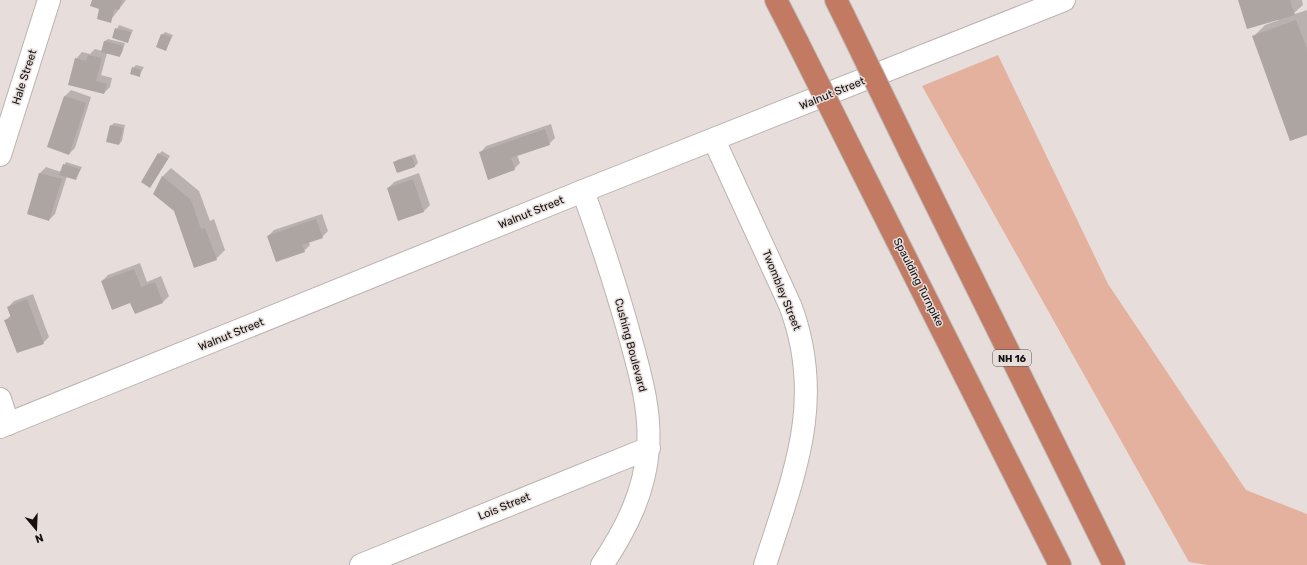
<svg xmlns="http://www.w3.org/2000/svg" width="1307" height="565" font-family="Rubik,sans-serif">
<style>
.green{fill:#e4b19f}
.shadow{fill:#0003}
.building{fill:#aca5a2}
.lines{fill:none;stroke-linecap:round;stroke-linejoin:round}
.street-casing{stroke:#bbb3b0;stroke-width:24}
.secondary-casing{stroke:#bbb3b0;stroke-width:24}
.highway-casing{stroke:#bdbcbc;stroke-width:24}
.street{stroke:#fff;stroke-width:22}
.secondary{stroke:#fff;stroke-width:22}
.highway{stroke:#c27b62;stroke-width:22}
.highway-bridge-casing{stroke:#bdbcbc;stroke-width:24;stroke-linecap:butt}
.highway-bridge{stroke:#c27b62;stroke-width:22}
.labels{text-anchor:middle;stroke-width:3;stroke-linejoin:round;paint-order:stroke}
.shield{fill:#e7dedc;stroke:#534e4d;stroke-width:1}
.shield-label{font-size:10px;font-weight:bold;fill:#141110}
.street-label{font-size:11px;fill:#141110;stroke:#e7dedc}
</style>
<rect width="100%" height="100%" fill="#e7dedc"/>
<path class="green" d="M998,55L1108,284L1246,490L1307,514V565H1207L1189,562L922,86Z"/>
<path class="shadow" d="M93,0H126L110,21Z
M1239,0H1302L1303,5L1292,15L1307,10V134L1253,37L1265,25L1279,20V18Z
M119,25L133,30L128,42L113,37Z
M165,32L173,35L166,50L162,35Z
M108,39L125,43L122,53L119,56L107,53L101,75L112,78L110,87L104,93L76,59L82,52L90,54L95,49L102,51L105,41Z
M136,65L144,67L139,76L133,68Z
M71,90L91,97L75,148L69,154L65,96Z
M114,123L125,125L122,141L119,144L111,126Z
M551,124L555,138L549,144L517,155L520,163L514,169L480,153L486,146Z
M162,151L170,156L150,187L159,154Z
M415,154L418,163L415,166L397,172L394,163L397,160Z
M66,162L82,167L76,179L67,176L55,214L49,220L28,214L40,173L46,167L61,172Z
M171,168L199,191L210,221L214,219L225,250L216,259L162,177Z
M419,173L430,205L424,211L399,219L388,188L394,182Z
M322,214L328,231L322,237L309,242L310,245L304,251L268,236L274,230Z
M140,263L147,282L161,276L169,296L163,302L102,281L108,275Z
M33,294L49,337L43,343L5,321L11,315L8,307L14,301Z"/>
<path class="building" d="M92,0H122L119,10L114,9L111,23L97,19L99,9L90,6Z
M1238,0H1290L1295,15L1247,29Z
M1296,20L1307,49V135L1290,141L1252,36Z
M115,28L131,32L128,43L112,38Z
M161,34L171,37L166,51L156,47Z
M104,41L123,46L120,57L101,52Z
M88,55L102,58L96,81L107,84L104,94L68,85L75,58L86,61Z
M132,67L141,70L140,77L130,74Z
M64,96L86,103L69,155L47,147Z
M110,125L123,128L119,145L106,142Z
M545,129L550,145L511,158L515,170L488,180L479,152Z
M158,153L168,159L150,188L141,182Z
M412,156L415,167L397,173L393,162Z
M63,164L80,169L76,180L59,175Z
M39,173L62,179L49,221L27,214Z
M162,176L191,200L201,229L205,228L217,260L194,268L174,211L153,194Z
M413,179L424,212L398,221L387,188Z
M316,219L323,238L302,245L305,252L276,262L267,236Z
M134,269L141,287L155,282L163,303L135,314L130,303L112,310L101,281Z
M27,299L44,344L17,353L4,320L11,318L7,307Z"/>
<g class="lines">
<g class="street-casing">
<path id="street" d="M714,140L790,305C826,400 794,474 765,565
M0,155L49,0
M583,191C601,241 618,292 632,344C641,377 651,413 648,448C645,492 626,529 602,565
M0,399L8,424
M361,565L649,448"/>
</g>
<g class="secondary-casing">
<path id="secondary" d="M0,427L583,191L1064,0"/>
</g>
<g class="highway-casing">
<path id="highway" d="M776,0L798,43
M836,0L844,16
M910,152L1114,565
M860,167L1060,565"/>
</g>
<use href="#street" class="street"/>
<use href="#secondary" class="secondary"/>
<use href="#highway" class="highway"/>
<g class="highway-bridge-casing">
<path id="highway-bridge" d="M844,16L910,152
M798,43L860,167"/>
</g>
<use href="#highway-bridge" class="highway-bridge"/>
</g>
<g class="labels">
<rect class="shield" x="993" y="350" width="38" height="16" rx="3"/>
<g class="shield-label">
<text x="1012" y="362">NH 16</text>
</g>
<g class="street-label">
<text transform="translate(24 77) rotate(-72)" y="4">Hale Street</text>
<text transform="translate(832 93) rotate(-22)" y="4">Walnut Street</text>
<text transform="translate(531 212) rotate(-22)" y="4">Walnut Street</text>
<text transform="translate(919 282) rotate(63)" y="4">Spaulding Turnpike</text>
<text transform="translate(782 290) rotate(68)" y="4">Twombley Street</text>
<text transform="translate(231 334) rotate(-22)" y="4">Walnut Street</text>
<text transform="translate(631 345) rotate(75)" y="4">Cushing Boulevard</text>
<text transform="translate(504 506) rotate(-22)" y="4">Lois Street</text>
</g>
</g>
<g transform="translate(36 529) rotate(161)" stroke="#e7dedc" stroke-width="3" paint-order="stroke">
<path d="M0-3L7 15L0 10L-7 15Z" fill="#141110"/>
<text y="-6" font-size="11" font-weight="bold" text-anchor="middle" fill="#141110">N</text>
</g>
</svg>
